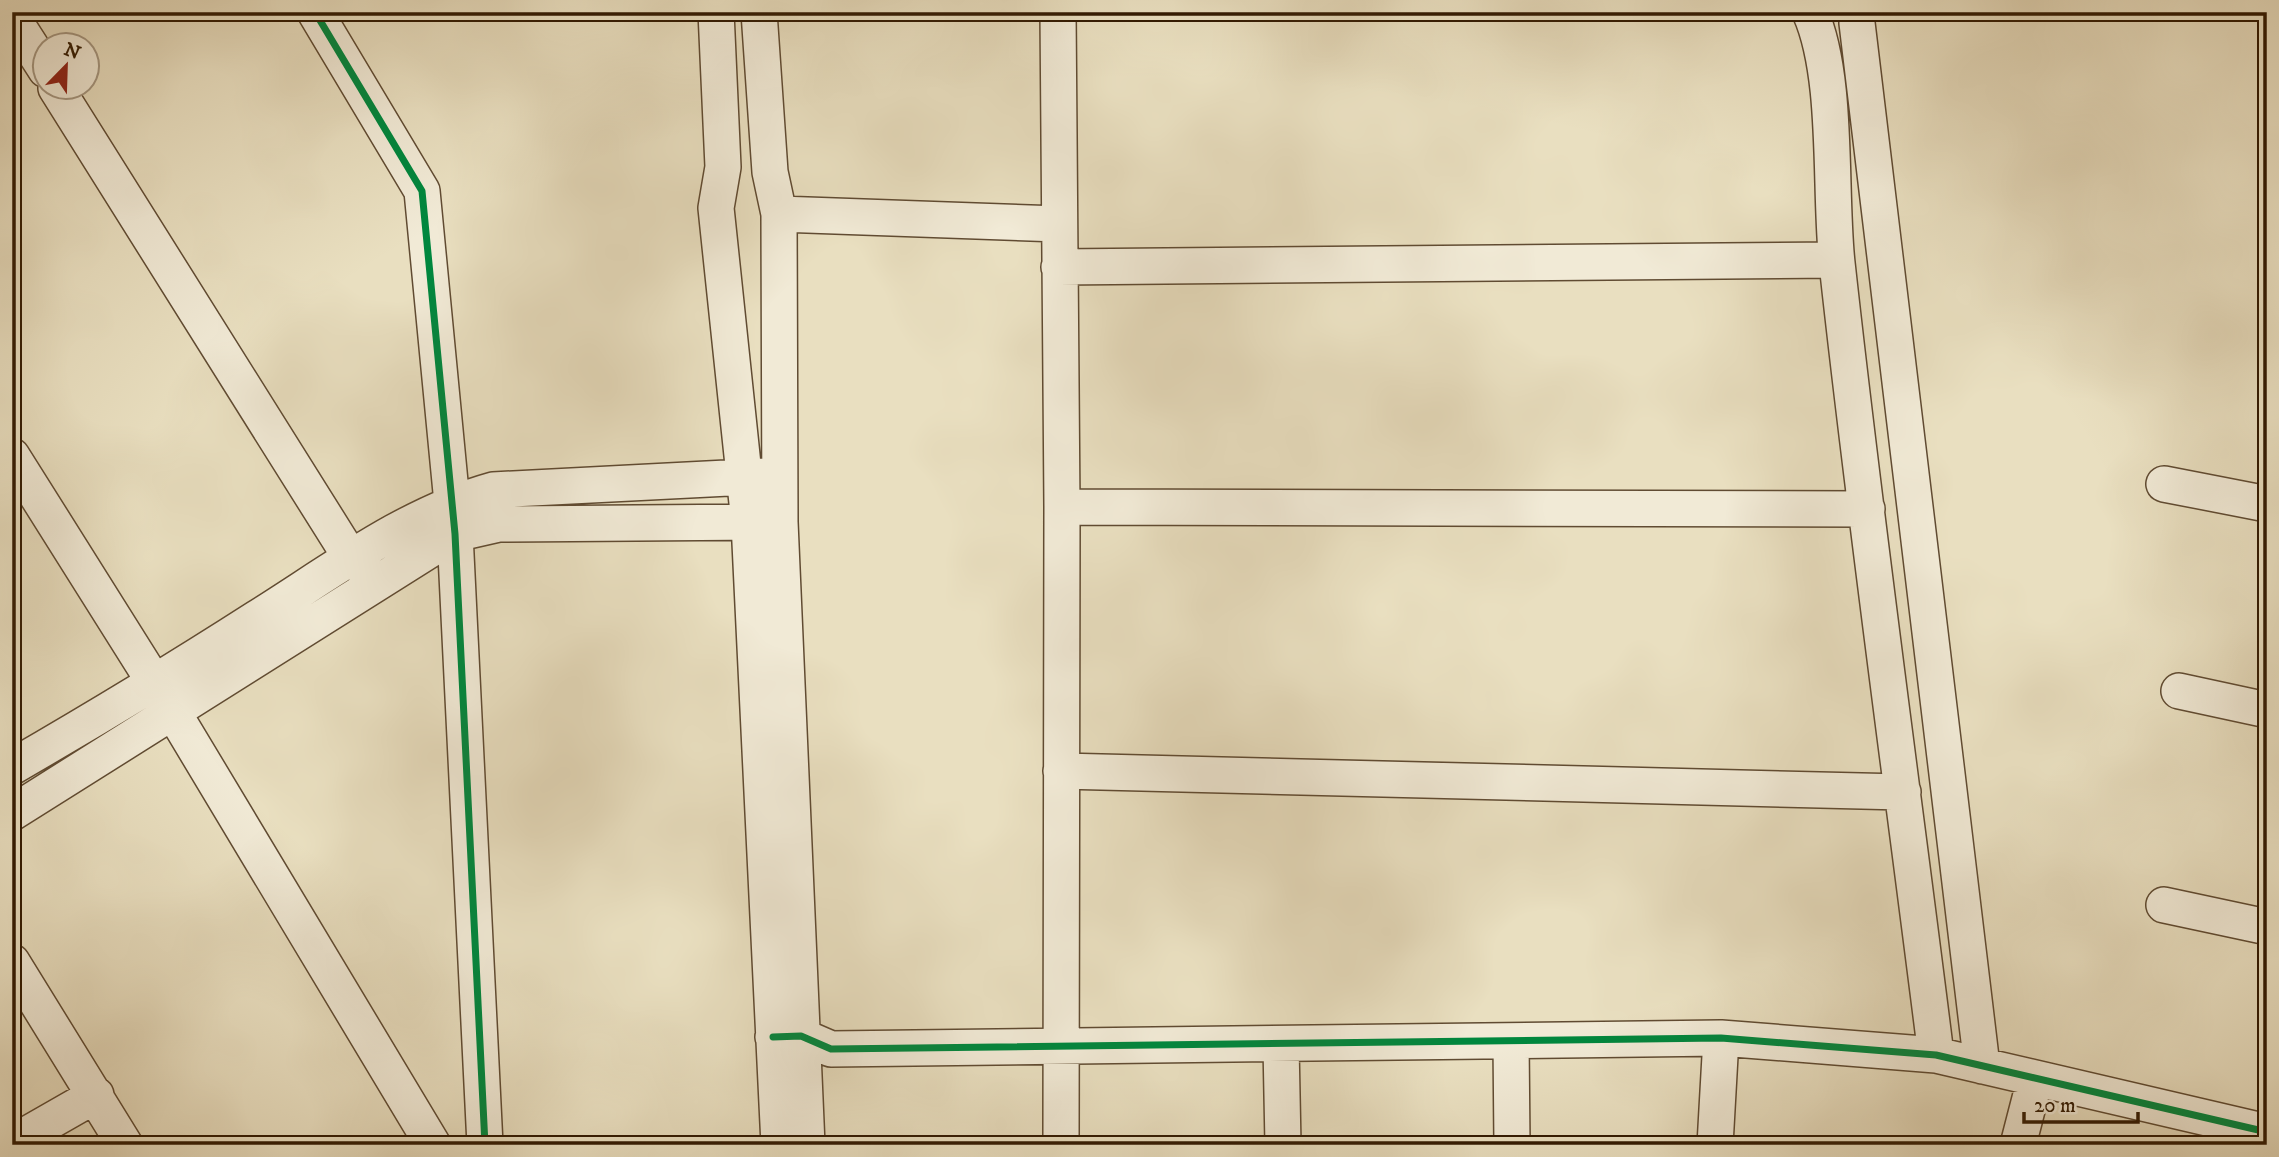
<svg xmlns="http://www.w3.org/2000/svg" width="2279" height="1157" font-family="'IM FELL DW Pica',serif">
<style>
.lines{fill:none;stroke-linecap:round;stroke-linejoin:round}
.street-casing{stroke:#604b32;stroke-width:38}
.street{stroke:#f1ead6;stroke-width:35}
.cycleway-casing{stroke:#f1ead6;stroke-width:11}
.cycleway{stroke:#00873e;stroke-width:7}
</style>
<rect width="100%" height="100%" fill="#e9dfc0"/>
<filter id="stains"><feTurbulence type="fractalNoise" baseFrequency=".00286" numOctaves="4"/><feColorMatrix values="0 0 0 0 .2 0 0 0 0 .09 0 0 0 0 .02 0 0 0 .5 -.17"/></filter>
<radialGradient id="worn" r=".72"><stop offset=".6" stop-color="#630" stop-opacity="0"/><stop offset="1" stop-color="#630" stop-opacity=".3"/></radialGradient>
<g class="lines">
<g class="street-casing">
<path id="street" d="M315,12L422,191L455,534L485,1145
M716,12L723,167L716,208L749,522L779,1145
M759,12L770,172L779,214L780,522L807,1145
M1058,12L1062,507L1061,1145
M1810,12C1839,77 1829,190 1837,263C1866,528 1903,791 1936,1055
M12,17L46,70
M1857,23L1982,1066
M56,88L351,558L369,573
M779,214L1059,224
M1059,267L1836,260
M12,456L173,712L433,1145
M2164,484L2267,504
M1062,507L1867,509
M2179,691L2267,710
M12,767C95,719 176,670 257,618C332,571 407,514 493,490L766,476
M1061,771L1903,792
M12,813L455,534L499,524L773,522
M2164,905L2267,927
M12,962L125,1145
M773,1037L801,1036L831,1049L1721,1038L1936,1055L2267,1132
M1511,1041L1512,1145
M1281,1045L1283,1145
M12,1143L96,1095
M1715,1145L1721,1038
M2018,1145L2035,1079"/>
</g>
<use href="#street" class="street"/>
<g class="cycleway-casing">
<path id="cycleway" d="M315,12L422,191L455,534L485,1145
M773,1037L801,1036L831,1049L1721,1038L1936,1055L2267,1132"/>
</g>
<use href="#cycleway" class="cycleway"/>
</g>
<rect width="2279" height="1157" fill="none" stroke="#e9dfc0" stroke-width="42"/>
<rect x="14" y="14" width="2251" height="1129" fill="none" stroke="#321a02" stroke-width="3.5"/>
<rect x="21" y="21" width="2237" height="1115" fill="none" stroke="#321a02" stroke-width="2"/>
<g transform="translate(66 66) rotate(23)"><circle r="33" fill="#f1ead6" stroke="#a59781" stroke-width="2"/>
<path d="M0-5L12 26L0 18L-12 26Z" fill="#8f2418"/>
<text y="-10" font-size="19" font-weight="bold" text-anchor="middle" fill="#321a02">N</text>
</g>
<path d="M2024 1112v10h114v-10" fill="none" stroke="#321a02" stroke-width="3.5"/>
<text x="2034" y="1112" font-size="21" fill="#321a02" stroke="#f1ead6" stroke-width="5" paint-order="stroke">20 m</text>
<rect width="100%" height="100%" filter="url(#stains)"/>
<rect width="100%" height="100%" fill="url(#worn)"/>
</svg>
